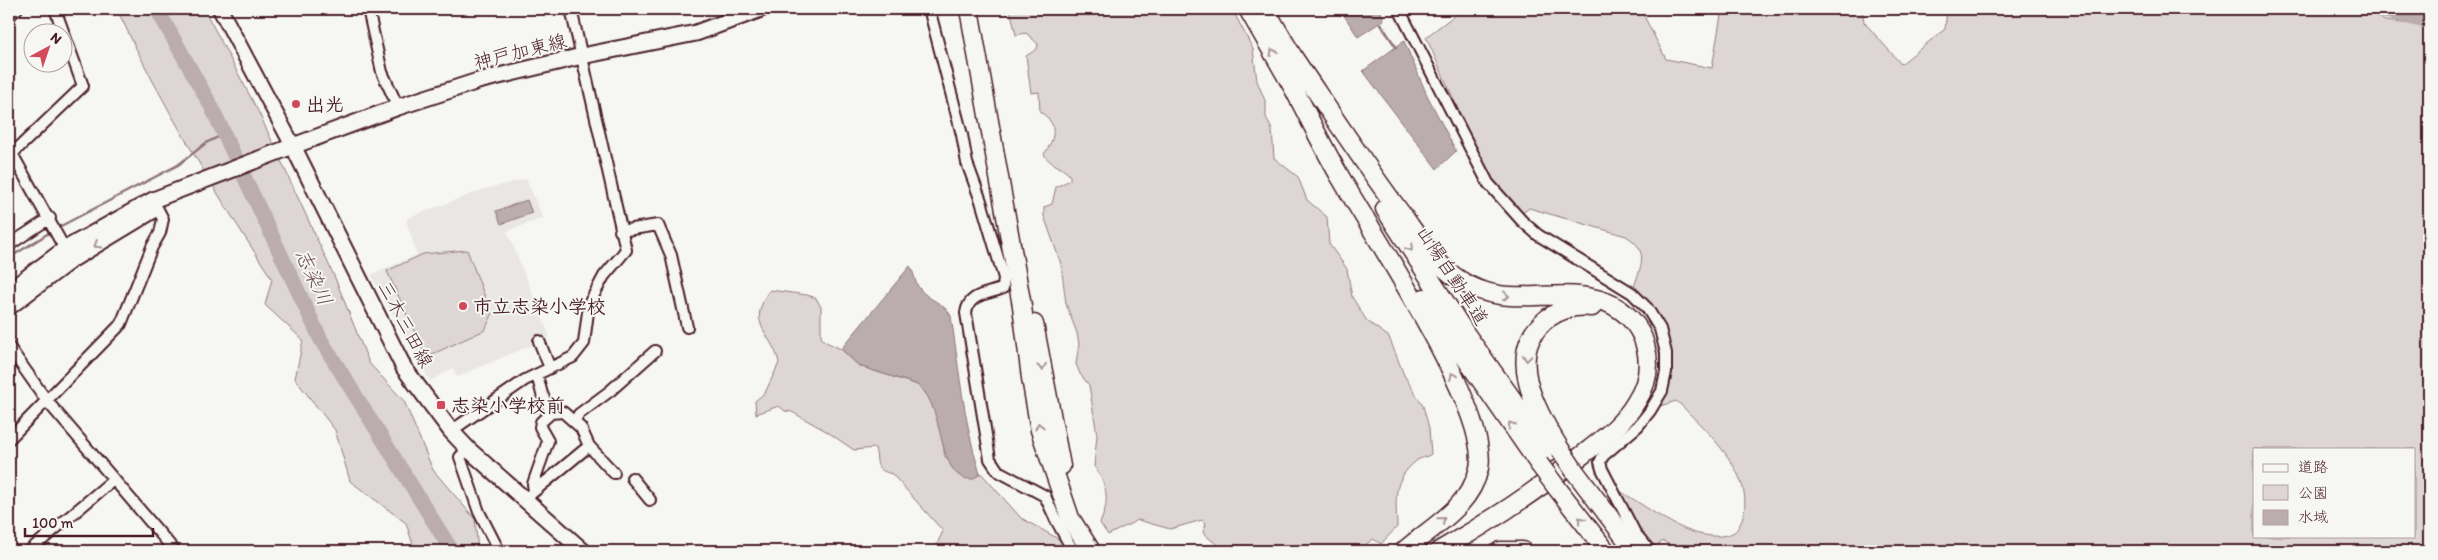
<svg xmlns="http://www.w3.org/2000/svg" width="2438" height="560" font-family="Itim,'Klee One',sans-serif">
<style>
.built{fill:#e9e6e3}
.green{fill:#ddd6d5;stroke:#947a80;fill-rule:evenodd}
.water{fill:#bbadae;stroke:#8e747a}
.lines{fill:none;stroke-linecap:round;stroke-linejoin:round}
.stream{stroke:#8e747a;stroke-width:2.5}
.river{stroke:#bbadae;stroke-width:15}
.street-casing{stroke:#4a1f2b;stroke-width:14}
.secondary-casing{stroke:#4a1f2b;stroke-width:18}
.primary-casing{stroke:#4a1f2b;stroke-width:19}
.highway-casing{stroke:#4a1f2b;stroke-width:21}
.street{stroke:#f6f6f2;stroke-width:10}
.secondary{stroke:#f6f6f2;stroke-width:14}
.primary{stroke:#f6f6f2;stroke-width:15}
.highway{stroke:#f6f6f2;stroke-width:18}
.highway-bridge-casing{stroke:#4a1f2b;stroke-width:21;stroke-linecap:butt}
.highway-bridge{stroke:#f6f6f2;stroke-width:18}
.oneway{stroke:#a99598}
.poi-dot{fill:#d1495b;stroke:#f6f6f2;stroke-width:2}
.labels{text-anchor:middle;stroke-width:4;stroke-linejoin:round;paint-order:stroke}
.street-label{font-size:19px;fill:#4a1f2b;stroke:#f6f6f2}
.poi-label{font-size:19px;font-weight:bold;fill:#4a1f2b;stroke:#f6f6f2;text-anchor:start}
.water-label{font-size:20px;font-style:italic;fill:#6c4a52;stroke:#f6f6f2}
</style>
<rect width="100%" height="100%" fill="#f6f6f2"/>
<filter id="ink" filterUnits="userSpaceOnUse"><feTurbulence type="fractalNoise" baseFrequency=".02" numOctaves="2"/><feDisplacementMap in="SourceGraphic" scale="10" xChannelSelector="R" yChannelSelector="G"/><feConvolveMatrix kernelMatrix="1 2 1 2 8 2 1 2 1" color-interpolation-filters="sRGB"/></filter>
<g filter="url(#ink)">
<path class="built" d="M526,179L543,218L507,231L550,337L457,377L453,368L430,381L371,275L417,255L406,220L410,217L485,189Z"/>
<path class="green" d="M95,9H204L259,113L335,278L369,363L404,401L433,470L475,519L478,551H415L406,523L350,481L335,430L295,379L303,340L265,305L272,279C215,192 161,104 117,9Z
M1010,9H1232L1253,49L1257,81L1266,103V117L1272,130L1274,158L1298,177L1307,200L1327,217L1329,244L1347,269L1352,297L1367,321L1389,337L1404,375L1423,406L1429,428L1431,454C1426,458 1421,457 1416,461C1392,481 1396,497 1397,527L1381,544L1373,539L1364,546L1361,551H1216V544L1203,533L1206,524L1202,520L1170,529L1138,520L1108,535L1100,523C1110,501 1108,486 1094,466L1097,435L1089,385L1080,374L1076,364L1079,344L1077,333L1066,304L1061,264L1044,216V207L1052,204L1056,187L1070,180V176C1064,167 1048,164 1044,154C1055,139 1059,123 1040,112L1039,92L1031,93L1026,56L1037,49L1038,44L1026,33L1016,35Z
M1463,9H1632L1643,14L1666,59L1712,68L1722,9H1862L1864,22L1901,64L1945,29L1947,9H2365L2385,21L2429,26V551H1681L1663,541L1653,548L1638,530L1618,490C1643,504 1667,524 1695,533C1707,536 1730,540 1738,528C1764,482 1710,435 1681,405L1676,401L1657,407L1669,348L1633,290C1640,267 1651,251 1626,236L1529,208L1520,215L1490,181L1426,37ZM2254,449H2414V536H2254Z
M467,250L492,315L485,330L426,357L387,271L423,254Z
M770,290L807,295L816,298L821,307V337L824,341L841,349L859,366L915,384C938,396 941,434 945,457L980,472L1021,518L1064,542L1070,551H936L937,544L943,531L892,474C873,469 879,464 875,448L854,450L826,431L792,412L785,411L779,406L756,414L755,401L765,393L779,363C774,338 752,327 762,304C764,299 766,294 770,290Z"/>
<path class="water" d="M1340,9H1380L1384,20L1358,37Z
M1404,41L1427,95L1456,151L1437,169L1363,71Z
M527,200L532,213L501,224L496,211Z
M910,266C915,274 914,282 920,289C929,301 944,302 951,316C959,369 964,423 980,474L973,479C934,482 947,400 915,384L859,366L841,349Z"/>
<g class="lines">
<path class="stream" d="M1380,23L1396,47
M57,228L178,165L206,143L224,134
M9,258L52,231"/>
<path class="river" d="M157,9L211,106L321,340L452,551
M2376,9L2429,22"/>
<g class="street-casing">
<path id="street" d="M368,9L382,72L398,107
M1399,9L1488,183L1522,221L1538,235L1632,293L1647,308L1660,329L1666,353V372L1662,391L1650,411L1638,426L1603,456L1600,462L1602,469L1635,533L1650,551
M9,16L17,9
M931,16L962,135L967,163L981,201L1004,278L1003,288C987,295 969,293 966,313L990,459L998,471L1045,496L1055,518L1073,551
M10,150L67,253
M13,153L83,86L55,9
M620,231L658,225L671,255L687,327
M9,245L50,218
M539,341L550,368
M9,347L47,401L175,551
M537,375L542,394L551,413
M575,421L579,414L610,391L655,351
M451,431L525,380L573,357L584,343L589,304L604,276L626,250L571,9
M9,439L121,324L152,247L160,233L163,219L153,200
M589,446L614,473
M468,449L460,457L479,512L499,551
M632,478L650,500
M526,498L589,446L581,428L563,412L551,413L541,422L540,427L548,441L533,484L534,491
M29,551L113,480"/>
</g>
<g class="secondary-casing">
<path id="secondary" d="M220,9L293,146"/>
</g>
<g class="primary-casing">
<path id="primary" d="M293,146L404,368L451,431L468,449L583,551
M9,291L65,249L153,200L293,146L398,107L478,81L582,56L696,33L761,9
M9,307L71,260L152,211"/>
</g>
<g class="highway-casing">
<path id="highway" d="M969,9L1022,306L1031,378L1040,430L1070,518L1091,551
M1248,9L1294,89
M1265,9L1299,67
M1293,57C1329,110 1364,164 1403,216C1419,238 1434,263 1458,279C1508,313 1557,283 1606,302C1625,310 1640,325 1645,345C1651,365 1647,385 1636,402C1624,423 1604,438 1585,453C1539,489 1490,522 1439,551
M1289,80C1307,113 1323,148 1342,180C1374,236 1491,411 1479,468C1471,507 1431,527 1404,551
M1385,209L1465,333L1550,452
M1424,298L1539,464
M1034,324L1061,466
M1560,449C1537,412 1502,353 1548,318C1561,309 1576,305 1592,307
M1576,473L1635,551
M1557,488L1606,551
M1500,551H1523"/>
</g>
<use href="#street" class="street"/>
<use href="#secondary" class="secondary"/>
<use href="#primary" class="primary"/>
<use href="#highway" class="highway"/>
<g class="highway-bridge-casing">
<path id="highway-bridge" d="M1560,449L1576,473
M1539,464L1557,488"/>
</g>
<use href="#highway-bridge" class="highway-bridge"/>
</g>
<defs><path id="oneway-chevron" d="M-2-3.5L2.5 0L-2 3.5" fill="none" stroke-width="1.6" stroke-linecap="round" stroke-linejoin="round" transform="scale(1.25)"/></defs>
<g class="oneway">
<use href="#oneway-chevron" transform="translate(1273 52) rotate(-120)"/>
<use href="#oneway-chevron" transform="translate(97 245) rotate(149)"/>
<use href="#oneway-chevron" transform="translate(1410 248) rotate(58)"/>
<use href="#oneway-chevron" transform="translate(1506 296) rotate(6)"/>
<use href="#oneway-chevron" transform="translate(1527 358) rotate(96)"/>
<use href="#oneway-chevron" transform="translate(1042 367) rotate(80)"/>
<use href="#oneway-chevron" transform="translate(1453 376) rotate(-116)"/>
<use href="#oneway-chevron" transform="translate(1511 425) rotate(-126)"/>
<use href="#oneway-chevron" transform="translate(1039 426) rotate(-102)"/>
<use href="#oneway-chevron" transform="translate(1442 520) rotate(-40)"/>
<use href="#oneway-chevron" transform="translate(1581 520) rotate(-128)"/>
</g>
</g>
<g class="poi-dot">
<circle cx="296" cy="104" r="5"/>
<circle cx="463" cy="306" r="5"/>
<rect x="436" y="400" width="10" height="10" rx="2.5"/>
</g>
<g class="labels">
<g class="street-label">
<text transform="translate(520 51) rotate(-14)" y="7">神戸加東線</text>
<text transform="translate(1453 275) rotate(57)" y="7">山陽自動車道</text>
<text transform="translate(406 324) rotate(62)" y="7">三木三田線</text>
</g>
<g class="poi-label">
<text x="306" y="111">出光</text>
<text x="473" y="313">市立志染小学校</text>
<text x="451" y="412">志染小学校前</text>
</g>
<g class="water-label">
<text transform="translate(314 277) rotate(65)" y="7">志染川</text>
</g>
</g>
<rect width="2438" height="560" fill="none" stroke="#f6f6f2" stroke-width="30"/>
<rect x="15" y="15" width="2408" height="530" fill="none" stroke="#4a1f2b" stroke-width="2" filter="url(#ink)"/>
<rect x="2253" y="448" width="162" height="90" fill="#f6f6f2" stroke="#b1a0a2"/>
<rect x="2263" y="464" width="25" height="8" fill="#f6f6f2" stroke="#b1a0a2"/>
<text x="2298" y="472" font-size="15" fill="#4a1f2b">道路</text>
<rect x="2263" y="485" width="25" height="15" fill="#ddd6d5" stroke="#b1a0a2"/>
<text x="2298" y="498" font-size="15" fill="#4a1f2b">公園</text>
<rect x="2263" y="510" width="25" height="15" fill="#bbadae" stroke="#b1a0a2"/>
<text x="2298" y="522" font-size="15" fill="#4a1f2b">水域</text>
<g transform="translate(48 48) rotate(40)"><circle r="24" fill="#f6f6f2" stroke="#b1a0a2"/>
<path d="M0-4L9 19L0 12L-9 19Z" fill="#d1495b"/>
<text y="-8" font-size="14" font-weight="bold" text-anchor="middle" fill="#4a1f2b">N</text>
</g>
<path d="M25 528v8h128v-8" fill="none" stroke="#4a1f2b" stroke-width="2.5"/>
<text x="32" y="528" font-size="15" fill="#4a1f2b" stroke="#f6f6f2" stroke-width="4" paint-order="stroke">100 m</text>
</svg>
